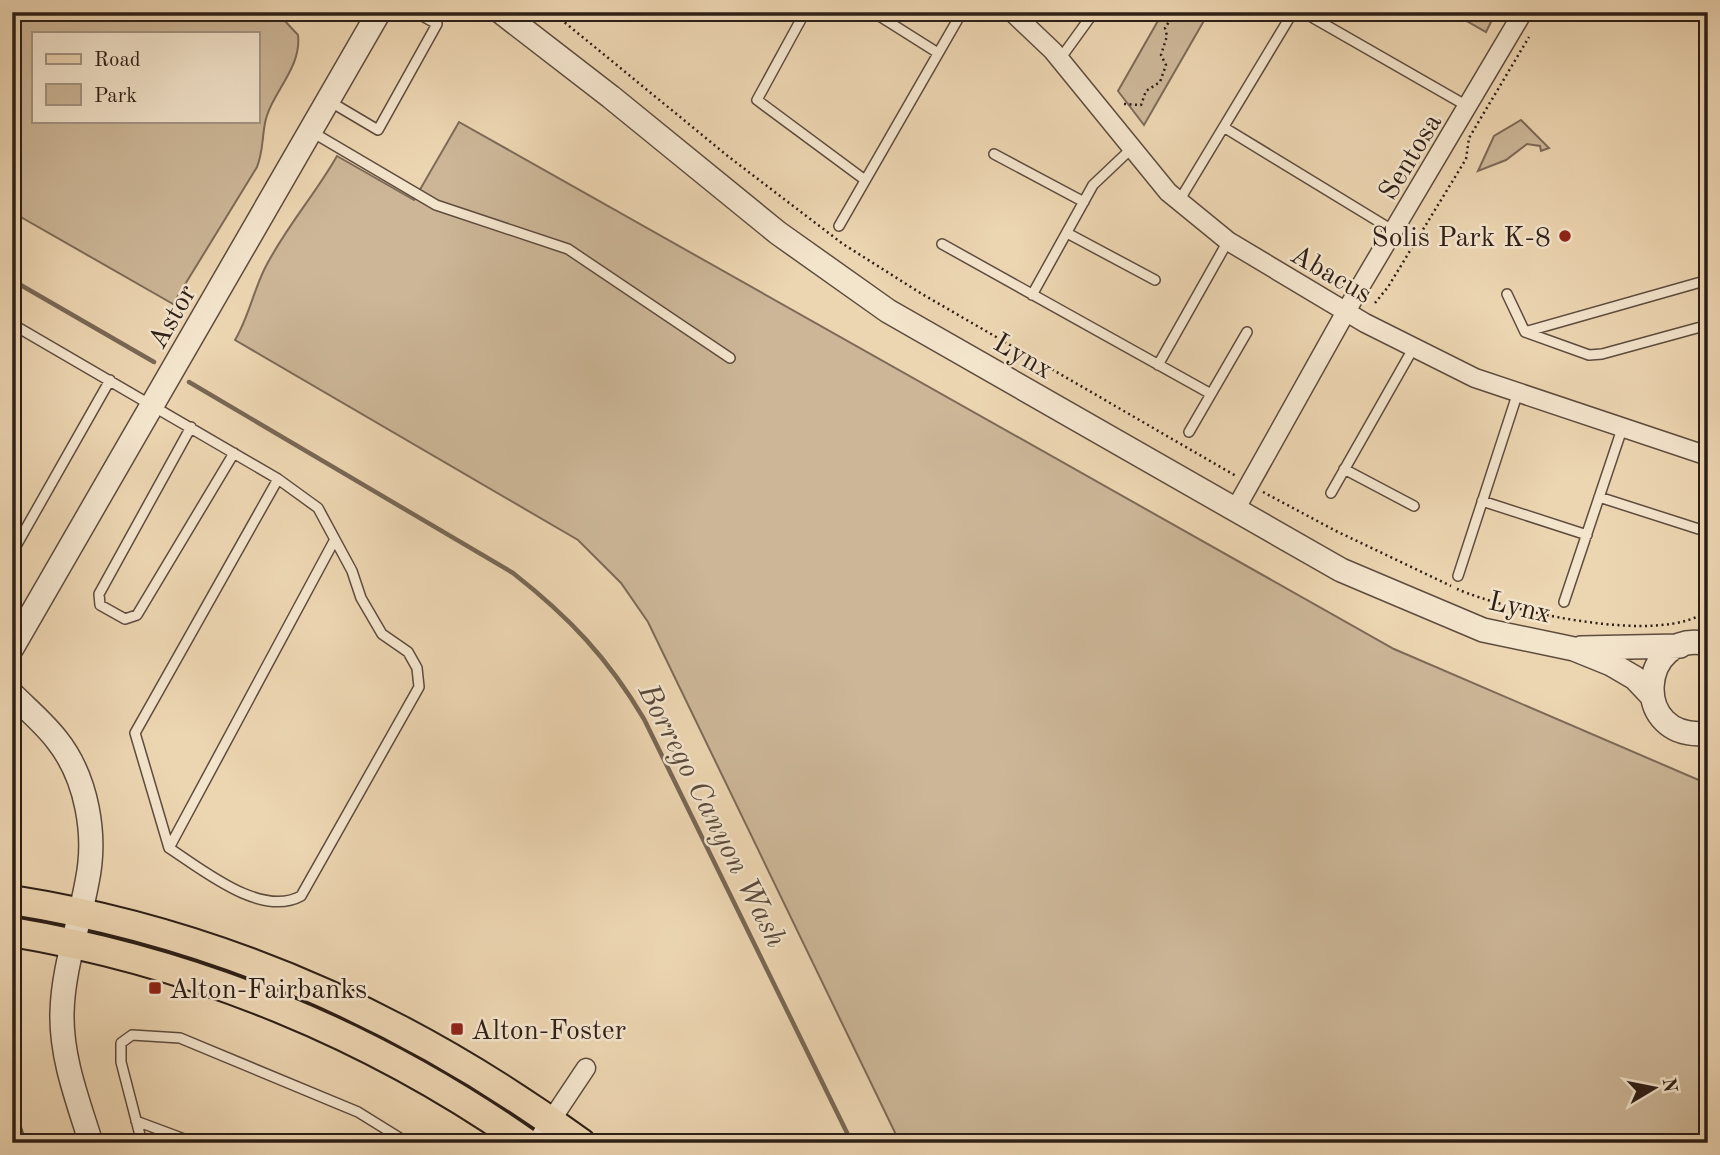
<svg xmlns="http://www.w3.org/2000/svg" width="1720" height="1155" font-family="'Old Standard TT',serif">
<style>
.green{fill:#ccb697;stroke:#7d6a57;stroke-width:2;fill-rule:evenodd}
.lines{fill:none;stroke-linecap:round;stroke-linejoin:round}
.stream{stroke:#796754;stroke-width:4.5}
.service-casing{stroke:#5e4c3e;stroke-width:12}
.minor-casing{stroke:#5e4c3e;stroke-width:21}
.tertiary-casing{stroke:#5e4c3e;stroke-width:26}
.primary-casing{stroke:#2e1f17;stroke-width:32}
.path{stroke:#2e1f17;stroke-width:2.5;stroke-dasharray:2 3.5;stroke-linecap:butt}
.service{stroke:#f3e4cc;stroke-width:9}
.minor{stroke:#f3e4cc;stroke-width:18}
.tertiary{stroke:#f3e4cc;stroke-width:23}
.primary{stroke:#ecd5b1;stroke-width:28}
.poi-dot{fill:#8f2418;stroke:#f3e4cc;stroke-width:2.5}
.labels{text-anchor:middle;stroke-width:5;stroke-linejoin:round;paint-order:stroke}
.street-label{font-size:28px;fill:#2e1f17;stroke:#f3e4cc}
.poi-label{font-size:28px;fill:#2e1f17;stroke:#f3e4cc;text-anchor:start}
.water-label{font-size:30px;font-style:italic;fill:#5a493b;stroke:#f3e4cc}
</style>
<rect width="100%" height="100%" fill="#ecd5b1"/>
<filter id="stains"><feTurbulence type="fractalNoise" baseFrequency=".00286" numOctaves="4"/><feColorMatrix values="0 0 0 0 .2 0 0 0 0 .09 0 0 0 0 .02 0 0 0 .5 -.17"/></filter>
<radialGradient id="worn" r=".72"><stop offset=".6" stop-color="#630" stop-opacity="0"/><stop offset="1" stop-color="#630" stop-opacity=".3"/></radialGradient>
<path class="green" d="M12,12H270L285,21L298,35C302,68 271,93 265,123C262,139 263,152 257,167L173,304L12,212ZM257,33V121H33V33Z
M1163,12H1209L1144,125L1118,91Z
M1451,12H1496L1486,32Z
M1521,120L1549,148L1541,151L1540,146L1527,144L1506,160L1478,171L1494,136Z
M459,122L1394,649L1708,784V1143H900L648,622L621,583L578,540L235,340C248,318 253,293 264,270C284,229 315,195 337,156L414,200Z"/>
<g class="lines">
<path class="stream" d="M12,280L154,362
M189,382L513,573C569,617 608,658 644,719L852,1143"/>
<g class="service-casing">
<path id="service" d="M805,12L757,100L865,180
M873,12L938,53
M1303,12L1467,106
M1060,59L1094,12
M329,101L378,130L437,24L415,12
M1225,128L1394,231
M312,132L436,205L568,249L730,358
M994,154L1084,202
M1179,201L1293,12
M839,226L962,12
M1067,233L1155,280
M942,244L1211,394
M1507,294L1525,332L1589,355L1602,354L1708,325
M1032,295L1093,185L1132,148
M12,324L278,479L135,733L169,848C203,870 261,918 301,896L419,687L417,668L408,652L382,634L361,598L352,571L318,508L278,479
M1525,332L1708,280
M1158,365L1228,241
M191,427L99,594L100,605L125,619L137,615L234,453
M1189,432L1247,332
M1344,469L1414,506
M1331,493L1414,347
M1599,497L1708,532
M1482,501L1587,535
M12,553L110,380
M1458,576L1518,392
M1564,602L1623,426
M169,848L334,541
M12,1116L21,1143
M136,1121L195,1143
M142,1143L121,1062V1043L132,1035L180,1038L358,1112L408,1143"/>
</g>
<g class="minor-casing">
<path id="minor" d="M1012,12L1053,51L1168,192L1228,241L1365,323L1475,378L1708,456
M1235,510L1357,292L1523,12
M536,1143L586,1068"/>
</g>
<g class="tertiary-casing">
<path id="tertiary" d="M501,12L611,97L778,233L888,311L1341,570L1483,630L1574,649L1611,664L1635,678L1652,696
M1708,644C1639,627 1628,743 1708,733
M12,648L379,12
M1581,648L1680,646
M12,694C27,709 44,723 57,740C87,778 97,835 87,882C79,926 63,968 62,1013C61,1058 78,1101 91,1143"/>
</g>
<g class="primary-casing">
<path id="primary" d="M12,900C221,933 411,1019 581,1143
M12,932C197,963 372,1035 526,1143"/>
</g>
<path class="path" d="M552,12L729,157L843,244L922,294L1236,476
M1124,104L1141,105L1146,91L1160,82L1166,65L1161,55L1167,36L1165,28L1175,12
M1375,303L1388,287L1466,159L1469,138L1529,37
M1263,492L1336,531L1451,586
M1457,589C1508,611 1663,647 1708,610"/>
<use href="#service" class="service"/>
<use href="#minor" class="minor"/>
<use href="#tertiary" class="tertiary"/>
<use href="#primary" class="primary"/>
</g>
<g class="poi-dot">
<circle cx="1565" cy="236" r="7"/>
<rect x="148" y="981" width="14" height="14" rx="3.5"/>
<rect x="450" y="1022" width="14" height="14" rx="3.5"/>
</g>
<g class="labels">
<g class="street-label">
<text transform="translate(1409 156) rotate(-59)" y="10">Sentosa</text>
<text transform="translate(1332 273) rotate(30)" y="10">Abacus</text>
<text transform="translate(171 316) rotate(-60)" y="10">Astor</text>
<text transform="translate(1024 355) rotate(30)" y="10">Lynx</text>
<text transform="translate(1520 606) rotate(13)" y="10">Lynx</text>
</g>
<g class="poi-label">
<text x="1551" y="246" text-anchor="end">Solis Park K-8</text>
<text x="169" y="998">Alton-Fairbanks</text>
<text x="471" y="1039">Alton-Foster</text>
</g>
<g class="water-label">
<text transform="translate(713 815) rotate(63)" y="10">Borrego Canyon Wash</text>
</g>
</g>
<rect width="1720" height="1155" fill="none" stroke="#ecd5b1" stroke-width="42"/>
<rect x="14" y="14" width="1692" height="1127" fill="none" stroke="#2e1f17" stroke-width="3.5"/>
<rect x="21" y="21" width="1678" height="1113" fill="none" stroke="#2e1f17" stroke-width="2"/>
<rect x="32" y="32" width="228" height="91" fill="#f3e4cc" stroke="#a49584" stroke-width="2"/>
<rect x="46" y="54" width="35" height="10" fill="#ecd5b1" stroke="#a49584" stroke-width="2"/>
<text x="94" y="66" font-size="21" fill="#2e1f17">Road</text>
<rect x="46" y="84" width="35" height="21" fill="#ccb697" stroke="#a49584" stroke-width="2"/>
<text x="94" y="102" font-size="21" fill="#2e1f17">Park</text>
<g transform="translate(1654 1088) rotate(80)" stroke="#f3e4cc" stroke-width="5" paint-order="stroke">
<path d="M0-5L12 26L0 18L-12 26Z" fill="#2e1f17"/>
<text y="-10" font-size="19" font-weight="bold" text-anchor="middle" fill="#2e1f17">N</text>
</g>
<rect width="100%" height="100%" filter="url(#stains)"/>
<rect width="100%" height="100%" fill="url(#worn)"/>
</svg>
